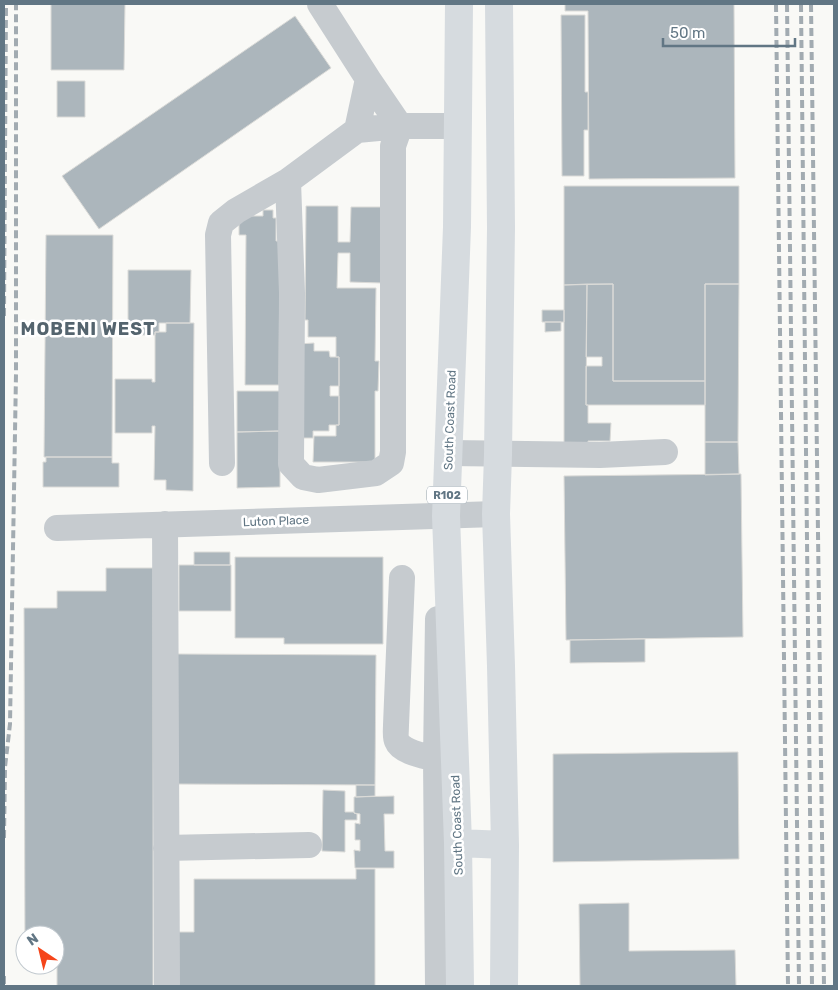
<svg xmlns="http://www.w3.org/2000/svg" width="838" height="990" font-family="Rubik,sans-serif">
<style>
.building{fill:#acb6bc;stroke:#dbdbd8}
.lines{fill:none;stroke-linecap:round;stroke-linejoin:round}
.minor{stroke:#c6cbcf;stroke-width:26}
.highway{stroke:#d6dbdf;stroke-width:28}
.rail{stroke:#a2abb1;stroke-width:4;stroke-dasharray:8 4;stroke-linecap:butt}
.labels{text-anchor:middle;stroke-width:5;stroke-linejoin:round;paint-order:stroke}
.shield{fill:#fff;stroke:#909fa9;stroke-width:1}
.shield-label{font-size:11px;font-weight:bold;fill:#617684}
.street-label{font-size:12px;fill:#617684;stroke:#fff}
.district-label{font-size:18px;font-weight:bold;letter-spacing:1px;fill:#54646e;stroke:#fff}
</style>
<rect width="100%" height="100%" fill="#f9f9f6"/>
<path class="building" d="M51,4H125L124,70H51Z
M565,4H734L735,178L589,179L588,11H565Z
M561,15H585V92H588V130H584V176H562Z
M295,16L331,68L99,229L62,176Z
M57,81H85V117H57Z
M564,186H739V284H705V381H613V284L564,285Z
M306,206H338V242H350L351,207H382V283L350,282V253H338L337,288H376L375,361H379L378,391H375V462H313L314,436H336V425H339V357H336V337H308V320H305Z
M263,210H273V218H276V241H280L279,385H245L246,235H239V223L247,216H263Z
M46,235H113L112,457H44Z
M128,270H191L190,323H159V332H155V335H128Z
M587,284H613V381H705V405H586V366H602V357H586Z
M587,284L586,405H588V423H611L610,441H588V443H564V285Z
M705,284H739L738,442H705Z
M542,310H564V322H542Z
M545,322H561V331L545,332Z
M166,323H194L193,491L166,490V480H154L155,426H152V433H115V379H152V382H155V332H166Z
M314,343V351H329L330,357H339V386H330V396H339V425H329V431H313V438H297L298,344Z
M237,391H280V431L237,432Z
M280,431V487L237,488V432Z
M705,442H738L739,474L705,475Z
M46,457H112V463H119V487H43V462H46Z
M741,474L743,637L566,640L564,476Z
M194,552H230V565H194Z
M235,557H383V644H284V638H235Z
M179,565H231V611H179Z
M106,568H153V986H57V957H55V935H25V957L24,608H57V591H106Z
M645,639V662L570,663V640Z
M176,654L376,655L375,785L175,784Z
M738,752L739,859L553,862V754Z
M356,785H375V796L356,797Z
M323,790L345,791V812H354V813L357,814V820H345V852L322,851Z
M394,796V814H384L385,851H394V868H355L354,850L360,851V840H355V823L360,824V814L354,813V797Z
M356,869H375V986H177V932H194V879H356Z
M629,903V951L735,950L736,986H580L579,904Z"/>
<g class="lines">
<path class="minor" d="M357,130L400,126L368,79
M288,181L292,293L291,464L303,477L318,480L376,473L391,463L393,452V146L400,126H458
M449,453L600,455L665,452
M222,463L218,235L221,223L236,211L288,181L357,130L368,79L320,4
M165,524L167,986
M57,528L496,514
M402,578L396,725C396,730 395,737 397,741C401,752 426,756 436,759
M438,619L436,759L438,986
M166,848L309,845"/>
<path class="highway" d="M459,4L457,227L446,516L458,843L460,986
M499,4L501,228L498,455L496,514L501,666L505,845L504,986
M458,843L505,845"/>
<path class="rail" d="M776,4L788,986
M787,4L799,986
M801,4L812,986
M811,4L824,986
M4,316L6,4
M4,838L5,767L10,724L16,374V4
M4,976V986"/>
</g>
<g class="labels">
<rect class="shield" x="427" y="486.5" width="40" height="17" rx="4"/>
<g class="shield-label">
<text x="447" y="499">R102</text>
</g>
<g class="street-label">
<text transform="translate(450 420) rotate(-88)" y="4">South Coast Road</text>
<text transform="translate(276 521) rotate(-2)" y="4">Luton Place</text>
<text transform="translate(457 825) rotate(-92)" y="4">South Coast Road</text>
</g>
<g class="district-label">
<text x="88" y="335">MOBENI WEST</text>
</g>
</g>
<rect width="838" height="990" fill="none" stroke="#617684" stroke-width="10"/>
<g transform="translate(40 950) rotate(325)"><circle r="24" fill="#ffffff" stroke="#c0c8ce"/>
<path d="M0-4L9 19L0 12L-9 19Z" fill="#f5451a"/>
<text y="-8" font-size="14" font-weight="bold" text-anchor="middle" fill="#617684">N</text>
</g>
<path d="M663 38v8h132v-8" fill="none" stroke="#617684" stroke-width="2.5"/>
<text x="670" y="38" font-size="15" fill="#617684" stroke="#ffffff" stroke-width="4" paint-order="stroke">50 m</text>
</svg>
